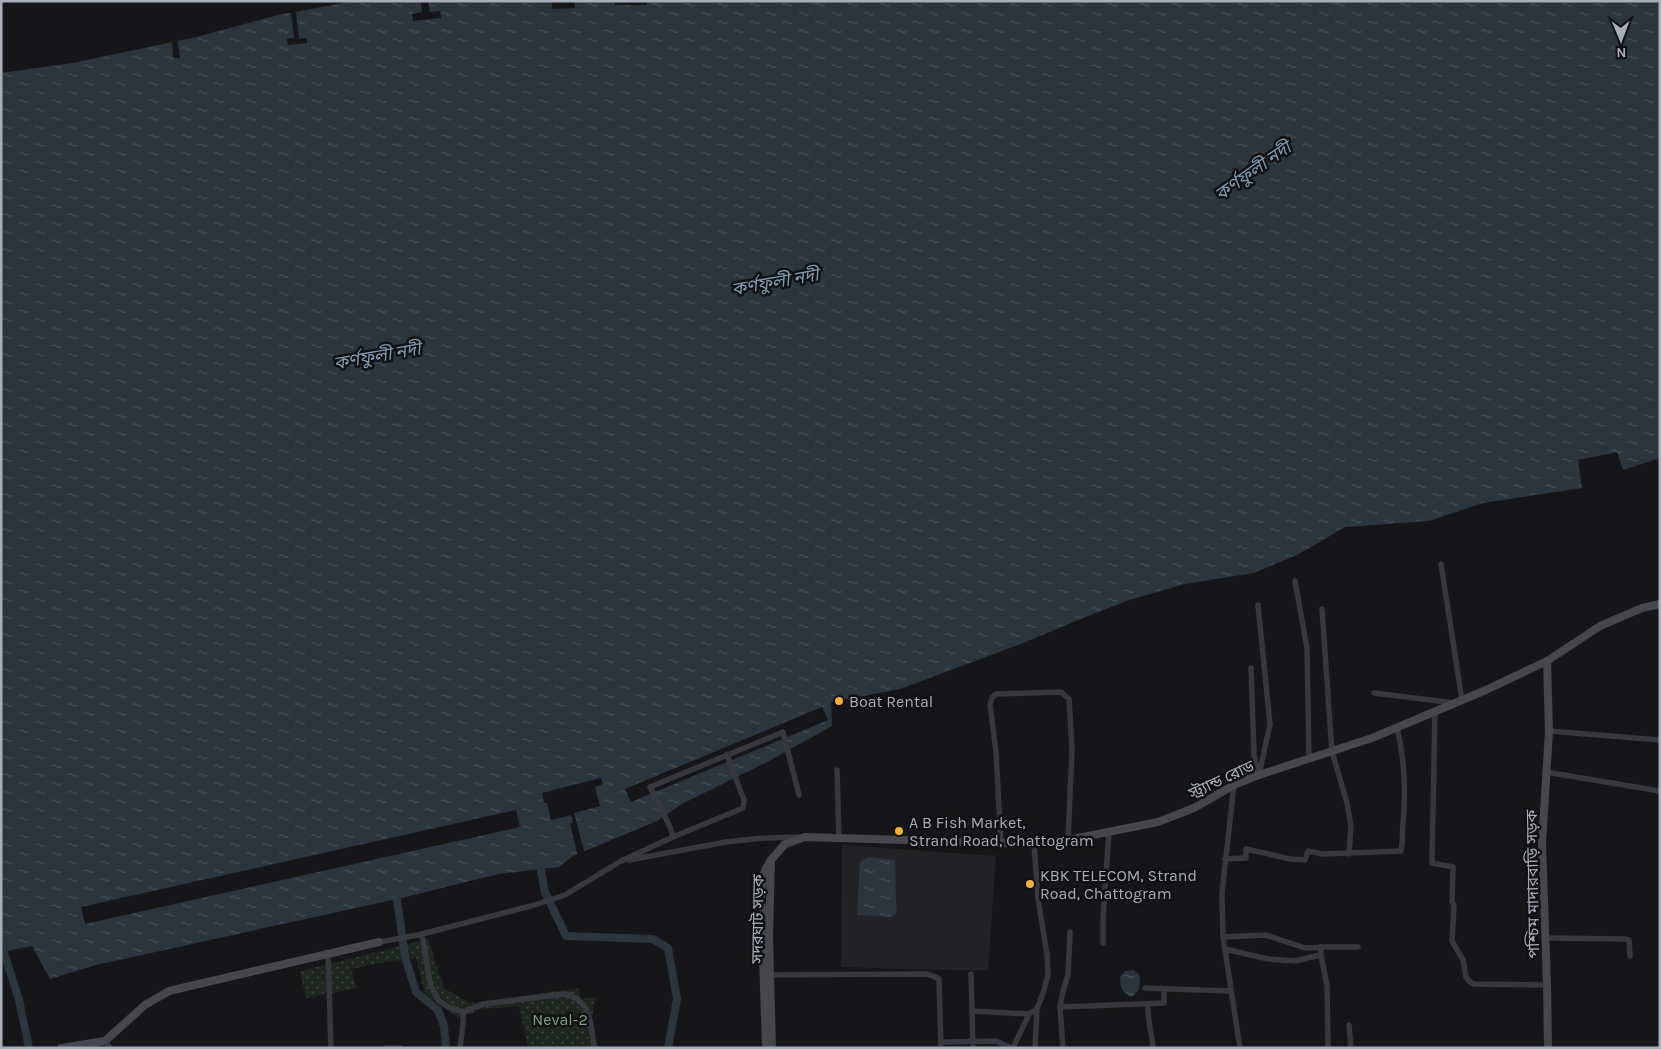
<svg xmlns="http://www.w3.org/2000/svg" width="1661" height="1049" font-family="Karla,'Noto Sans Bengali',sans-serif">
<style>
.built{fill:#222225}
.park{fill:url(#park-dots)}
.water{fill:url(#water-ripples)}
.pier{fill:#161618}
.lines{fill:none;stroke-linecap:round;stroke-linejoin:round}
.canal{stroke:#2c353c;stroke-width:8}
.street{stroke:#37383d;stroke-width:5.5}
.secondary{stroke:#45474d;stroke-width:8}
.poi-dot{fill:#f2b134;stroke:#111113;stroke-width:2}
.labels{text-anchor:middle;stroke-width:5;stroke-linejoin:round;paint-order:stroke}
.poi-label{font-size:16px;fill:#a8adb8;stroke:#111113;text-anchor:start}
.street-label{font-size:16px;fill:#a8adb8;stroke:#111113}
.park-label{font-size:16px;fill:#7fa381;stroke:#111113}
.water-label{font-size:18px;font-style:italic;fill:#7f9bb3;stroke:#111113}
</style>
<defs>
<pattern id="park-dots" width="8" height="8" patternUnits="userSpaceOnUse" patternTransform="scale(1.25)"><rect width="8" height="8" fill="#1e261f"/><path d="M2 2h.1M6 6h.1" fill="none" stroke="#3c433d" stroke-width="1.8" stroke-linecap="round"/></pattern>
<pattern id="water-ripples" width="26" height="14" patternUnits="userSpaceOnUse" patternTransform="scale(1.25)"><rect width="26" height="14" fill="#2c353c"/><path d="M2 4q2-2 4 0t4 0M15 11q2-2 4 0t4 0" fill="none" stroke="#485056"/></pattern>
</defs>
<rect width="100%" height="100%" fill="#161618"/>
<path class="built" d="M842,845L996,856L988,970H949L841,967Z"/>
<path class="park" d="M428,939L444,988L470,1003L579,988L581,999L596,997L591,1021L599,1048H528L519,1006L476,1009L473,1013L458,1017L425,994L416,958L385,962L351,969L357,988L306,998L300,971Z"/>
<path class="water" d="M354,1H1660V458L1623,470L1617,452L1578,460L1582,488L1483,503L1429,521L1345,527L1301,553L1254,573L1185,584L1129,600L1078,620L1021,644L900,689L831,702L832,726L769,761L682,804L657,821L573,856L559,867L499,874L397,899L96,965L50,979L32,946L5,951L1,953V73L73,63L196,37L278,15Z
M868,857L895,860C896,878 895,895 897,913L891,917L857,915L860,862Z
M1134,970L1140,976L1139,990L1132,997C1121,992 1121,988 1120,977L1125,971Z"/>
<path class="pier" d="M421,1H428L430,12L440,11L441,18L413,21L412,14L422,12Z
M552,1H586L575,2V8L552,9Z
M615,1H647V5H615Z
M291,12H296L299,39L307,38V43L288,45L287,39L294,38Z
M177,38L180,58H173L172,39Z
M822,707L828,720L631,802L625,789Z
M601,778L603,784L595,787L600,806L574,813L585,854L578,857L570,824L573,822L571,815L551,820L547,803H544L542,793Z
M516,810L520,827L85,924L81,907Z"/>
<g class="lines">
<path class="canal" d="M539,860L545,892L566,936L653,939L668,948L677,999L668,1048
M400,889L397,899L405,957L416,992L438,1010L444,1026L446,1048
M1,943L19,1000L29,1048"/>
<path class="street" d="M1441,564L1462,700
M1295,581L1307,648L1309,758
M1258,605L1270,724L1259,775
M1322,609L1332,752L1347,803L1351,826L1349,854
M1251,668L1254,755L1258,773
M1374,693L1454,703
M1435,712L1432,863L1453,867L1452,902L1454,905L1452,941L1463,960L1466,977L1470,982L1474,984L1547,985
M1549,731L1660,740
M837,770L839,838
M1546,772L1660,791
M1234,785L1222,893L1223,937L1240,1048
M673,837L670,827L650,787L783,732L799,795
M1001,844L996,752L990,704L992,698L996,694L1061,692L1069,699L1072,749L1068,840
M1225,859L1246,858V849L1290,859L1305,860L1308,851L1323,854L1401,851C1403,843 1402,833 1403,824C1406,791 1405,760 1397,728
M629,860L726,842L763,838L801,837
M422,934L430,983L438,1000L448,1007L463,1012L484,1004L564,994C590,998 592,1026 594,1048
M1223,937L1266,935L1305,948L1329,947H1358
M1546,938L1626,939L1629,940L1630,956
M379,942L418,935L531,906L565,895L621,861L673,837L743,808L744,800L727,754
M1103,943V917L1109,832
M1225,949L1268,959L1281,960L1295,961L1321,955V947
M328,954L331,1048
M1321,955L1327,986L1328,1048
M971,974L973,1048
M768,975L925,974L933,976L939,979L941,1048
M1145,988L1230,991
M1148,1005C1147,1019 1152,1033 1153,1048
M1060,1007L1164,1003V989
M972,1011L1029,1014
M1349,1025L1351,1048
M105,1041L110,1048
M941,1042L996,1041L1012,1048
M386,1048H400
M460,1048L463,1025V1012
M1013,1048L1029,1014L1037,1009L1044,990L1048,975L1047,954L1038,899L1034,844
M1035,1048L1037,1009
M1063,1048L1060,1007L1063,991L1068,975L1070,932"/>
<path class="secondary" d="M1547,661L1549,731L1542,843L1547,985L1548,1048
M771,860L769,936L772,1048
M61,1048L105,1041L145,1005L169,991L379,942
M766,1048L761,895L763,877L766,868L771,860L785,844L805,837L1034,844L1068,840L1158,822L1194,808L1234,785L1259,775L1372,738L1486,690L1547,661L1600,626L1642,608L1660,604"/>
</g>
<g class="poi-dot">
<circle cx="839" cy="701" r="5"/>
<circle cx="899" cy="831" r="5"/>
<circle cx="1030" cy="884" r="5"/>
</g>
<g class="labels">
<g class="poi-label">
<text x="849" y="707">Boat Rental</text>
<text x="909" y="828">A B Fish Market,<tspan x="909" dy="18">Strand Road, Chattogram</tspan></text>
<text x="1040" y="881">KBK TELECOM, Strand<tspan x="1040" dy="18">Road, Chattogram</tspan></text>
</g>
<g class="street-label">
<text transform="translate(1221 779) rotate(-25)" y="6">স্ট্র্যান্ড রোড</text>
<text transform="translate(1532 884) rotate(-91)" y="6">পশ্চিম মাদারবাড়ি সড়ক</text>
<text transform="translate(757 919) rotate(-89)" y="6">সদরঘাট সড়ক</text>
</g>
<g class="park-label">
<text x="560" y="1025">Neval-2</text>
</g>
<g class="water-label">
<text transform="translate(1253 171) rotate(-35)" y="6">কর্ণফুলী নদী</text>
<text transform="translate(775 282) rotate(-10)" y="6">কর্ণফুলী নদী</text>
<text transform="translate(377 356) rotate(-10)" y="6">কর্ণফুলী নদী</text>
</g>
</g>
<rect width="1661" height="1049" fill="none" stroke="#a8adb8" stroke-width="5"/>
<g transform="translate(1621 40) rotate(179)" stroke="#111113" stroke-width="4" paint-order="stroke">
<path d="M0-4L9 19L0 12L-9 19Z" fill="#a8adb8"/>
<text y="-8" font-size="14" font-weight="bold" text-anchor="middle" fill="#a8adb8">N</text>
</g>
</svg>
